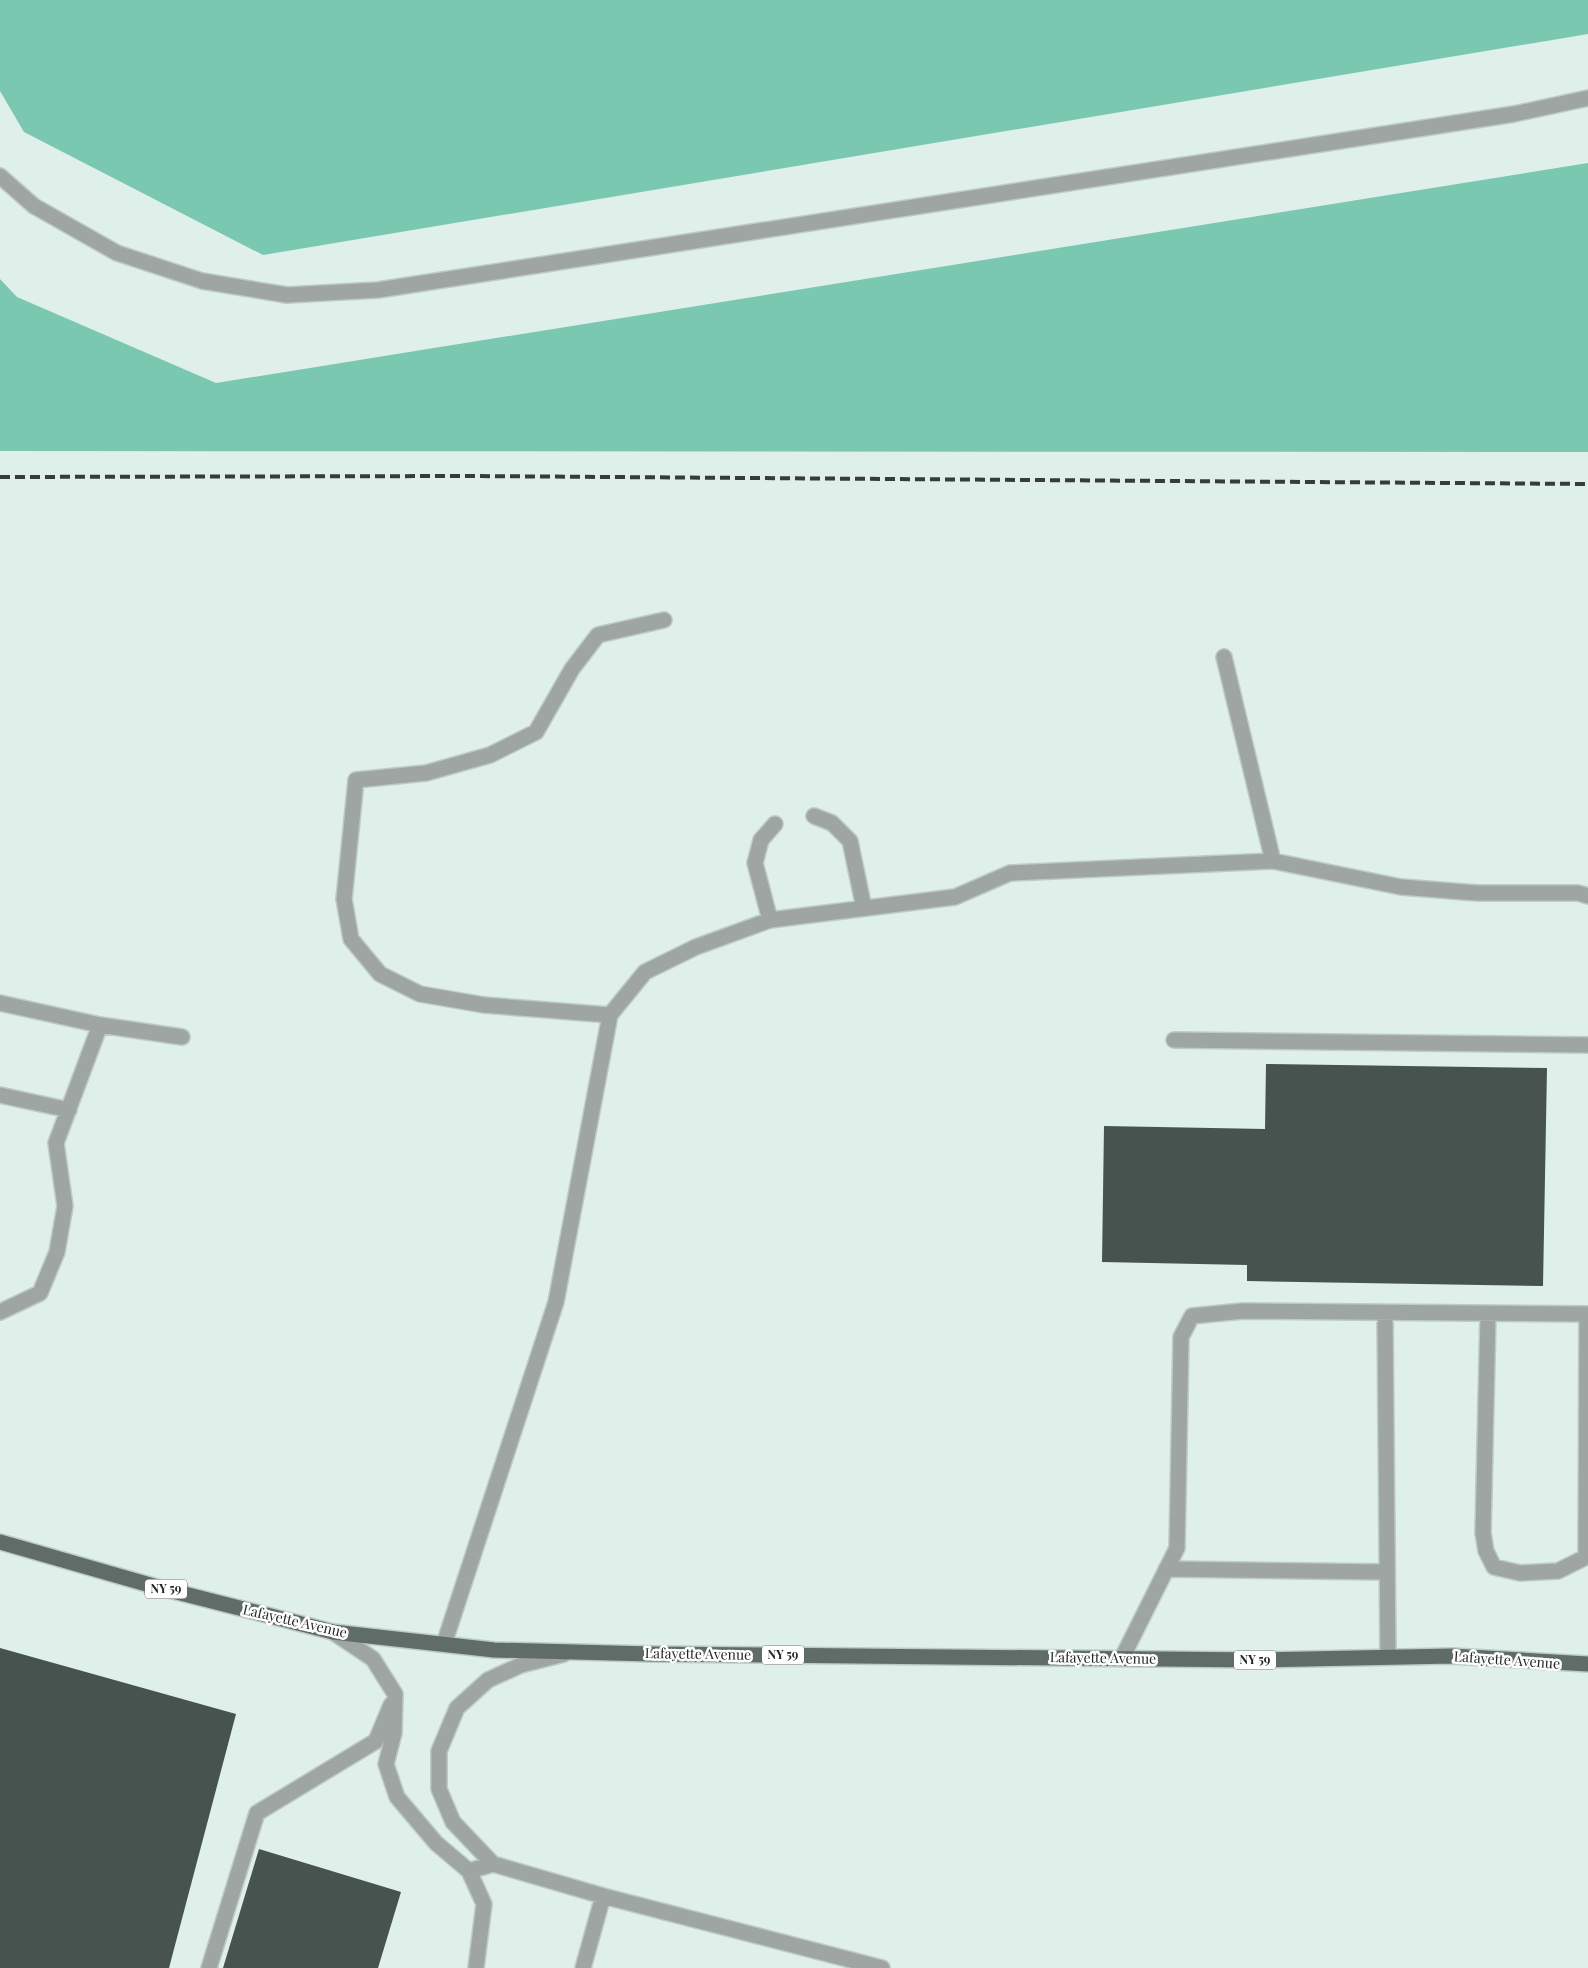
<svg xmlns="http://www.w3.org/2000/svg" width="1588" height="1968" font-family="'Playfair Display',serif">
<style>
.forest{fill:#79c8af}
.building{fill:#46534f}
.lines{fill:none;stroke-linecap:round;stroke-linejoin:round}
.lane-casing{stroke:#bdcbc6;stroke-width:18}
.primary-casing{stroke:#bdcbc6;stroke-width:18}
.lane{stroke:#9fa5a3;stroke-width:15}
.primary{stroke:#606c67;stroke-width:15}
.rail{stroke:#363c39;stroke-width:4;stroke-dasharray:10 5;stroke-linecap:butt}
.labels{text-anchor:middle;stroke-width:5;stroke-linejoin:round;paint-order:stroke}
.shield{fill:#fff;stroke:#646866;stroke-width:1}
.shield-label{font-size:12px;font-weight:bold;fill:#222725}
.street-label{font-size:14px;fill:#222725;stroke:#fff}
</style>
<rect width="100%" height="100%" fill="#dfefe9"/>
<path class="forest" d="M0,0H1588V34L263,255L24,132L0,91Z
M1588,163V452L0,451V279L17,297L216,383Z"/>
<path class="building" d="M1266,1064L1547,1068L1543,1286L1247,1281V1265L1102,1262L1104,1126L1265,1129Z
M0,1648L236,1714L169,1968H0Z
M259,1849L401,1892L378,1968H223Z"/>
<g class="lines">
<g class="lane-casing">
<path id="lane" d="M0,176L34,206L117,253L202,281L287,295L378,290L1514,114L1588,98
M1224,657L1273,861
M814,816L832,823L850,841L864,908
M770,920L755,863L761,840L775,824
M0,1003L100,1025
M610,1015L484,1005L420,994L380,974L351,939L344,899L356,780L426,773L490,755L536,732L572,669L598,635L664,620
M1174,1040L1588,1045
M0,1095L69,1110
M0,1312L40,1293L57,1252L65,1206L56,1143L100,1025L182,1037
M1385,1314L1388,1657
M1488,1314L1483,1533L1486,1551L1494,1567L1520,1573L1558,1571L1586,1557L1587,1314
M1166,1569L1387,1572
M333,1632L373,1659L395,1694L394,1733L386,1764L397,1797L436,1843L469,1871L484,1904L476,1968
M444,1644L556,1302L610,1015L645,972L696,947L770,920L955,897L1010,873L1273,861L1401,887L1477,893H1578L1588,896
M1122,1658L1177,1548L1181,1337L1192,1316L1243,1311L1588,1314
M493,1864L453,1822L439,1789V1751L457,1708L488,1680L521,1665L564,1654
M469,1871L493,1864L603,1896L882,1968
M209,1968L257,1813L376,1741L391,1705
M583,1968L603,1896"/>
</g>
<g class="primary-casing">
<path id="primary" d="M0,1542L157,1587L333,1632L494,1650L651,1654L1257,1660L1452,1656L1588,1664"/>
</g>
<use href="#lane" class="lane"/>
<use href="#primary" class="primary"/>
<path class="rail" d="M0,477L469,476L1588,484"/>
</g>
<g class="labels">
<g class="shield">
<rect x="145" y="1579.5" width="42" height="19" rx="4"/>
<rect x="762" y="1645.5" width="42" height="19" rx="4"/>
<rect x="1234" y="1650.5" width="42" height="19" rx="4"/>
</g>
<g class="shield-label">
<text x="166" y="1593">NY 59</text>
<text x="783" y="1659">NY 59</text>
<text x="1255" y="1664">NY 59</text>
</g>
<g class="street-label">
<text transform="translate(295 1621) rotate(13)" y="5">Lafayette Avenue</text>
<text transform="translate(698 1654) rotate(1)" y="5">Lafayette Avenue</text>
<text transform="translate(1103 1658) rotate(1)" y="5">Lafayette Avenue</text>
<text transform="translate(1507 1660) rotate(4)" y="5">Lafayette Avenue</text>
</g>
</g>
</svg>
